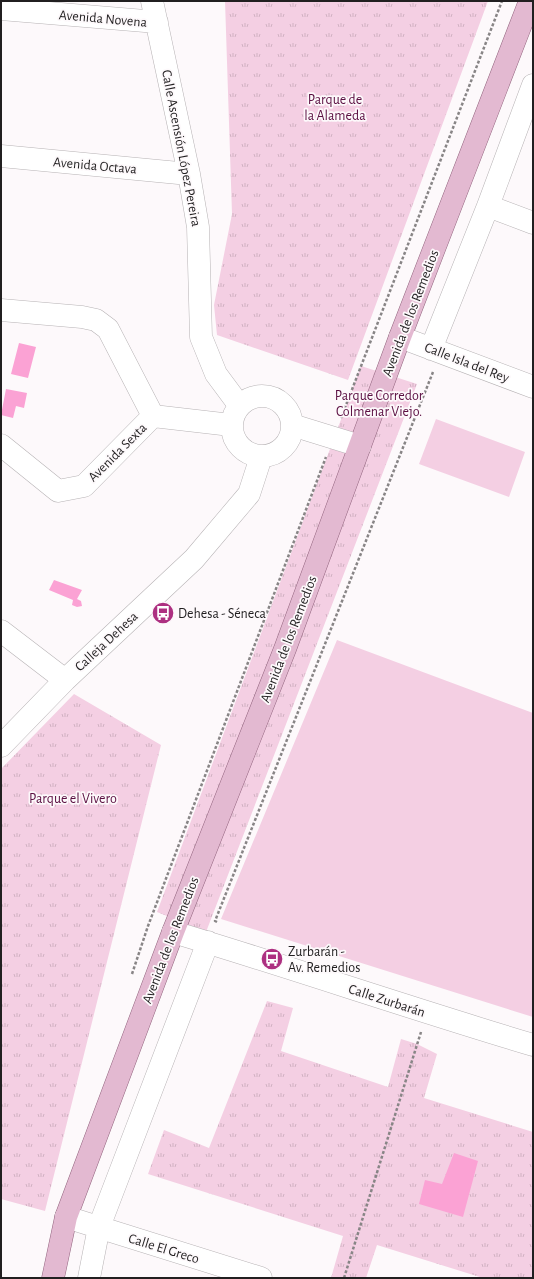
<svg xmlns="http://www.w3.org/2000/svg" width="534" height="1279" font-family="'Alegreya Sans',sans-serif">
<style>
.grass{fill:#f4cfe3}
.park{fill:url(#park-tufts)}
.water{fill:#fba2d4}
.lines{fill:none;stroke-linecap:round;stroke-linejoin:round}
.minor-casing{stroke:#b7b3b5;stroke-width:23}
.major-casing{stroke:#93657f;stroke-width:23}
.path{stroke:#888586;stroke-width:2.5;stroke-dasharray:3 2;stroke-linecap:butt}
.minor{stroke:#fff;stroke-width:22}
.major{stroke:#e3b9d1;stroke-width:22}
.labels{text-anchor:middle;stroke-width:3.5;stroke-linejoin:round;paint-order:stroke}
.street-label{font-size:14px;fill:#211f20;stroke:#fdf9fb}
.park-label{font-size:14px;fill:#5b0f42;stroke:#fdf9fb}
.poi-label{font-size:14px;fill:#211f20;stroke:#fdf9fb;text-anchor:start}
</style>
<defs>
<pattern id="park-tufts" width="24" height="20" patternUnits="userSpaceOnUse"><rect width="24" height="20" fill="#f4cfe3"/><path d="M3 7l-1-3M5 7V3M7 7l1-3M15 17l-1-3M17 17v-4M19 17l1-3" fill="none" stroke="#d1b1c2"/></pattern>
</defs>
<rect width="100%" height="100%" fill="#fdf9fb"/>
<path class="grass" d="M436,419L525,452L509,497L419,464Z
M337,640L533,713V1017L221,919Z"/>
<path class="park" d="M225,1H488L348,380L217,335L214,305L232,214Z
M361,366L417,384L206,932L157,912Z
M74,694L161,745L45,1211L1,1199V769Z
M267,1001L293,1008L281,1051L388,1087L401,1039L417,1044L437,1054L424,1098L533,1132V1278H483L377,1245L366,1278H331L343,1236L148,1174L164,1130L209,1148Z"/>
<path class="water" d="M19,343L36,347L28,378L11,374Z
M6,389L27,393L24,408L16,406L13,418L1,415Z
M54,580L82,590L77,599L81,601L82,606L77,607L72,605L73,600L49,590Z
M454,1153L478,1161L463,1217L419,1204L425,1180L442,1184Z"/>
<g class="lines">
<g class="minor-casing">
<path id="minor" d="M152,1L189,174L198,227L201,337L216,374L239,405
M1,9L157,22
M1,156L189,174
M488,206L533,223
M1,310L82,317L96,320L108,329L153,416
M400,337L533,387
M431,349L488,206L533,85
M232 426a30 30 0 1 1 60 0a30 30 0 1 1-60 0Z
M153,416L231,425
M292,425L360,446
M1,445L58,491L84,486L153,416
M1,631L65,680
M1,746L65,680L194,559L249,494L261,457
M173,932C293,968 412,1009 533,1045
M66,1217L261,1278
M89,1278L99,1227L208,942"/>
</g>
<g class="major-casing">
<path id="major" d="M53,1278L66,1217L173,932L285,649L400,337L530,1"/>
</g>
<path class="path" d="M341,418L502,1
M217,922L215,921L433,372
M132,974L148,926L326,457
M344,1278L421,1032"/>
<use href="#minor" class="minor"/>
<use href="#major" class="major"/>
</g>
<defs>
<g id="bus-disc" transform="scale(1.15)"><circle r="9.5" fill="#ad3081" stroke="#fdf9fb"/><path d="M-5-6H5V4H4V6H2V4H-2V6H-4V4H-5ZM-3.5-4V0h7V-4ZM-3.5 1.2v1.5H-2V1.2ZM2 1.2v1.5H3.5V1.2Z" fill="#fff"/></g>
</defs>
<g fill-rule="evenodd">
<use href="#bus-disc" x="163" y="613"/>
<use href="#bus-disc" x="272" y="959"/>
</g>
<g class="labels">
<g class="street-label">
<text transform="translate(103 18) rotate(5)" y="5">Avenida Novena</text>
<text transform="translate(182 148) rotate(79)" y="5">Calle Ascensión López Pereira</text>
<text transform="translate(95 165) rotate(5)" y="5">Avenida Octava</text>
<text transform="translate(410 313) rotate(-69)" y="5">Avenida de los Remedios</text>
<text transform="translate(467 362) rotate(21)" y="5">Calle Isla del Rey</text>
<text transform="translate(117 452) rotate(-45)" y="5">Avenida Sexta</text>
<text transform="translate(288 639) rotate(-69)" y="5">Avenida de los Remedios</text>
<text transform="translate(106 641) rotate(-43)" y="5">Calleja Dehesa</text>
<text transform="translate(170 940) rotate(-69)" y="5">Avenida de los Remedios</text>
<text transform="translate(387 1000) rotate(18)" y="5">Calle Zurbarán</text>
<text transform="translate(164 1248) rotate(17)" y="5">Calle El Greco</text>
</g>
<g class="park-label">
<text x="335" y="104">Parque de<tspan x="335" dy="16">la Alameda</tspan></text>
<text x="379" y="400">Parque Corredor<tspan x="379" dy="16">Colmenar Viejo.</tspan></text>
<text x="73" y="803">Parque el Vivero</text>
</g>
<g class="poi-label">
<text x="178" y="618">Dehesa - Séneca</text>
<text x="288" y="956">Zurbarán -<tspan x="288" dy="16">Av. Remedios</tspan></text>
</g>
</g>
<rect width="534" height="1279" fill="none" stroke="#211f20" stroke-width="4"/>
</svg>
